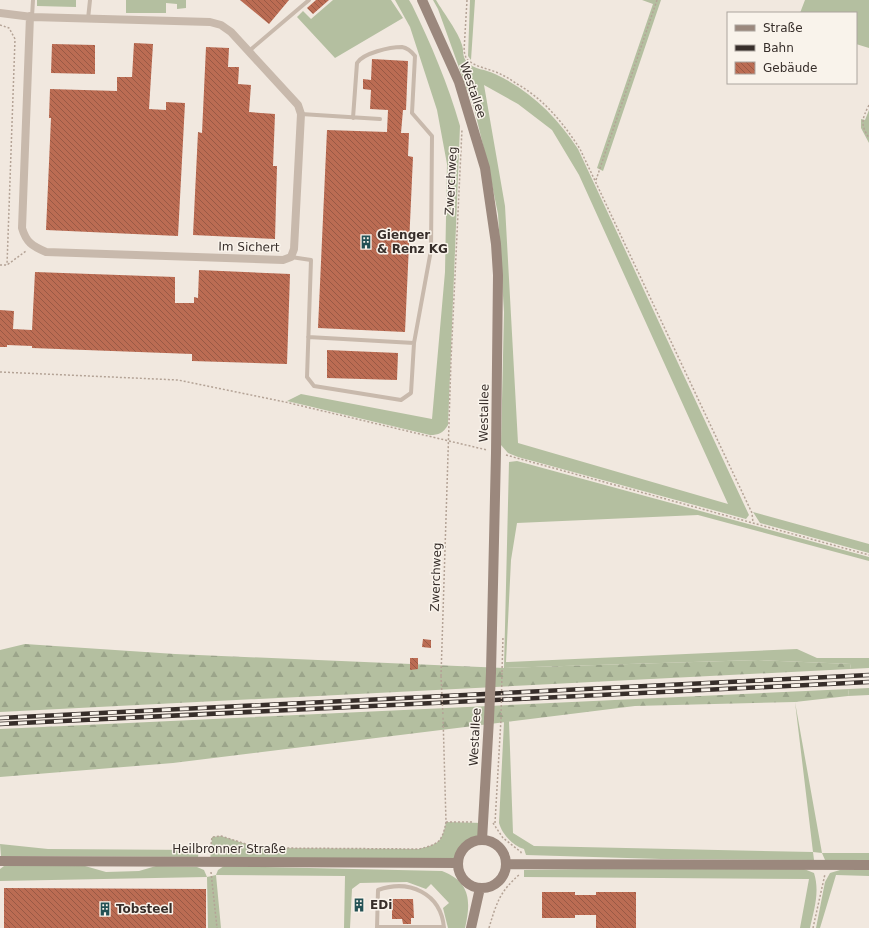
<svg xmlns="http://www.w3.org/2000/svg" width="869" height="928" font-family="'DejaVu Sans',sans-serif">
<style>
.grass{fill:#b4bfa0;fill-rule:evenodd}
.forest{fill:url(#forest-firs)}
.building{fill:url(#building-back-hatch)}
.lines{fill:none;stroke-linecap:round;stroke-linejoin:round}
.path{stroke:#b4a396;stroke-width:1.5;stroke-dasharray:2 2;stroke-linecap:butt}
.lane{stroke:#c8b9ac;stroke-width:4}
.street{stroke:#c8b9ac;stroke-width:8}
.secondary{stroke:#9b887d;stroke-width:10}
.rail-casing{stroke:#372e2a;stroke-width:4.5}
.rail{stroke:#f9f3eb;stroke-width:3;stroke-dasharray:9;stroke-linecap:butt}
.path-bridge{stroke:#b4a396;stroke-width:1.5;stroke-dasharray:2 2;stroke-linecap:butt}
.secondary-bridge{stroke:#9b887d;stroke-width:10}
.labels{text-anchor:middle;stroke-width:3;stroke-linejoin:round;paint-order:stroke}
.street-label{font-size:12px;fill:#372e2a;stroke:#f9f3eb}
.poi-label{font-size:12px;font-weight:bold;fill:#372e2a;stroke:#f9f3eb;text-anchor:start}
</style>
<defs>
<pattern id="forest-firs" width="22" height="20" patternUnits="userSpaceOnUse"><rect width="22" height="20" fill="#b4bfa0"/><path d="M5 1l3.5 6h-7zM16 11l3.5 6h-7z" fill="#9ba48a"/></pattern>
<pattern id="building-back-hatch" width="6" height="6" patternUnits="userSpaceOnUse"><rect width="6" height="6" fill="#bb6c53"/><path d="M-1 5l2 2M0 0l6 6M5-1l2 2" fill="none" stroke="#995945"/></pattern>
</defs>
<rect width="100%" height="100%" fill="#f1e8df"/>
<path class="grass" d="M37,0H76V7L37,6Z
M126,0H186V8L177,9V4L166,3V13H126Z
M333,0H391L403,18L335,58L297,17L303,11L311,19Z
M395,0H409L412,5C431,44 448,84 460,126L448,425C443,433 439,435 430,435L287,401L301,394L432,419L445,272L447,164L437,110L410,27Z
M433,0H436C443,12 459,33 462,45C464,51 462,57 467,62C474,70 486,69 495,74C530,90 557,117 578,149L749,515L746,519L518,457L508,453L501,445L504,312L498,214L489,170L475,112L438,9ZM484,85L518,104L552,130L579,175L728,504L518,443L505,206Z
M470,0H475L471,60L468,56Z
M642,0H661L603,171L597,168L653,4Z
M805,0H869V48L856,44V13H800Z
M869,110V143L861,128V119L865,120Z
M517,461L869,557V561L698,515L517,523L511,560L506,662L797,649L817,658H869V668L850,669L851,664L758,660L504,668L509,462Z
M753,512L869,544V553L760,523Z
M869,688V695L848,696L849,689Z
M795,702L822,853H869V860H825L822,853L813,852L814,860L661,859L526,855L524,849C513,846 502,834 499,823L504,722L509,721L513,833L534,846L813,852Z
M446,822L483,823L482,840C468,843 462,849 458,863L210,862L212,837L221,836L246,844L276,848L419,849C439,844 442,842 446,822Z
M0,844L48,849L199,850L198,857L1,856Z
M4,866H85L106,872L139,871L156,866L197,867L204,870L207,877L216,875L218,870L224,866L442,871C471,882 471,902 465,928H448L443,908L449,903L431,884L426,889L407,882L360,883L352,889L350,928H344L345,876L216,875L221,928H208L207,877L0,881V869Z
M649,868L804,869L814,873C820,892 814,910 810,928H800L809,879L524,877V870Z
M840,870H869V876L836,875L820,928H816L825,882L830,873Z"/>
<path class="forest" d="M25,644L175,654L504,668L758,660L851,664L850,669L0,712V650Z
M849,689L848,696L795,702L635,706L173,763L0,777V729Z"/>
<path class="building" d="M240,0H289L269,24Z
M316,0H329L313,14L307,8Z
M134,43L153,44L149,109L166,110V102L185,103L178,236L46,230L51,118H49L50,89L117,91V77H132Z
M52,44L95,45V74L51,73Z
M206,47L229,48L228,67H239L238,84L251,85L249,112L275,114L273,166H277L275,239L193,235L198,132L202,133Z
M372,59L408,61L406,110H403L401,133H409L408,156L413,157L405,332L318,328L327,130L387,132L388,110L370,109L371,90L363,89V79L371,80Z
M199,270L290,274L287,364L192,361V354L32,348V346L7,345V347H0V310L14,311L13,329L32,330L35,272L175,277V303H194V297L198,298Z
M327,350L398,353L397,380L327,378Z
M423,639L431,640V648L422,647Z
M410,658H418V669L410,670Z
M4,888L206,889V928H4Z
M542,892H575V895H596V892H636V928H596V915H575V918H542Z
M354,898L364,899V912H354Z
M392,899H413L414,918H411V924H403L402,919H392Z"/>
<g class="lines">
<path class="path" d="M467,0L464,51L466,58C473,66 485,68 496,72C503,75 510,79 517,84C544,99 564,124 580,149L752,513L753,523
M0,25L9,28L15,39L7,265
M869,105C862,119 860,124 869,138
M596,180L657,0
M0,265H7L26,251
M0,372L178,380L285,402L487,450
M506,455L869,555
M502,672L503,636
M441,676L451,360L462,129
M446,822H473
M493,823L503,838L521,852V854
M495,823L501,719
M210,852L212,837L221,836L246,844L276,848L419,849C439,844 442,842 446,822L443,716
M211,872L217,928
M489,928C496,904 500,891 520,874
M813,928L825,874"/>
<path class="lane" d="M32,17L33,0
M88,19L90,0
M249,51L309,0
M301,114L380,119
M291,257L311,260L307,377L314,386L401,400L411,393L414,343L431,250L432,136L412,113L415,56C411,51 408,48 402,47C390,47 363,53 357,63L353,118
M308,337L414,343
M377,927H444
M377,928L378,890C409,879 441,893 444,928"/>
<path class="street" d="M0,13L32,17L210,22L221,25L231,32L298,105L301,114L294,249L291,257L283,260L46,252C32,246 26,242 22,228L30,16"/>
<path class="secondary" d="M422,0L459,82L485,168L496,244L498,275L496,453L491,672
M482,840L489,719
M458 864a24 24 0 1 1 48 0a24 24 0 1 1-48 0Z
M0,861L458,863
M506,864L869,865
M471,928L480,888"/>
<g class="rail-casing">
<path id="rail" d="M0,718L869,675
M0,724L869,682"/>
</g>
<use href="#rail" class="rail"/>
<path class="path-bridge" d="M441,676L443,716
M501,719L502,672"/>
<path class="secondary-bridge" d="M489,719L491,672"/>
</g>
<defs>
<g id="building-bare" transform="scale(1.08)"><path d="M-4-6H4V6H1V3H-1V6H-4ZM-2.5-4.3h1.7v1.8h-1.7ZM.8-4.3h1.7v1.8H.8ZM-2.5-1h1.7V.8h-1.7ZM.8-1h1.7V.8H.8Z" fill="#235154" stroke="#f9f3eb" stroke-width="2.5" paint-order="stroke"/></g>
</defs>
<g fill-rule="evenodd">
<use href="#building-bare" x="366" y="242"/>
<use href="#building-bare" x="359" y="905"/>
<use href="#building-bare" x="105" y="909"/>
</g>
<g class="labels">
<g class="street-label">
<text transform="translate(473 90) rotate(71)" y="4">Westallee</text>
<text transform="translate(451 181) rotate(-87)" y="4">Zwerchweg</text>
<text transform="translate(249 247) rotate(1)" y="4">Im Sichert</text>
<text transform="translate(484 413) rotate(-89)" y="4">Westallee</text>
<text transform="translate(436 577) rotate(-88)" y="4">Zwerchweg</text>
<text transform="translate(475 737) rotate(-87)" y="4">Westallee</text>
<text x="229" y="853">Heilbronner Straße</text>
</g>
<g class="poi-label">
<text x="377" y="239">Gienger<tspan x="377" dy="14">&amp; Renz KG</tspan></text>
<text x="370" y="909">EDi</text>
<text x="116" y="913">Tobsteel</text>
</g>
</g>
<rect x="727" y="12" width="130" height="72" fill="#f9f3eb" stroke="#aba49e"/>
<rect x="735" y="25" width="20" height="6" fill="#9b887d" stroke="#aba49e"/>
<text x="763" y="32" font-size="12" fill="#372e2a">Straße</text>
<rect x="735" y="45" width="20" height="6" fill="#372e2a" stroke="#aba49e"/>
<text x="763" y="52" font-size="12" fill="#372e2a">Bahn</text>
<rect x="735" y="62" width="20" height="12" fill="url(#building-back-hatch)" stroke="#aba49e"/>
<text x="763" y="72" font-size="12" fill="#372e2a">Gebäude</text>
</svg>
